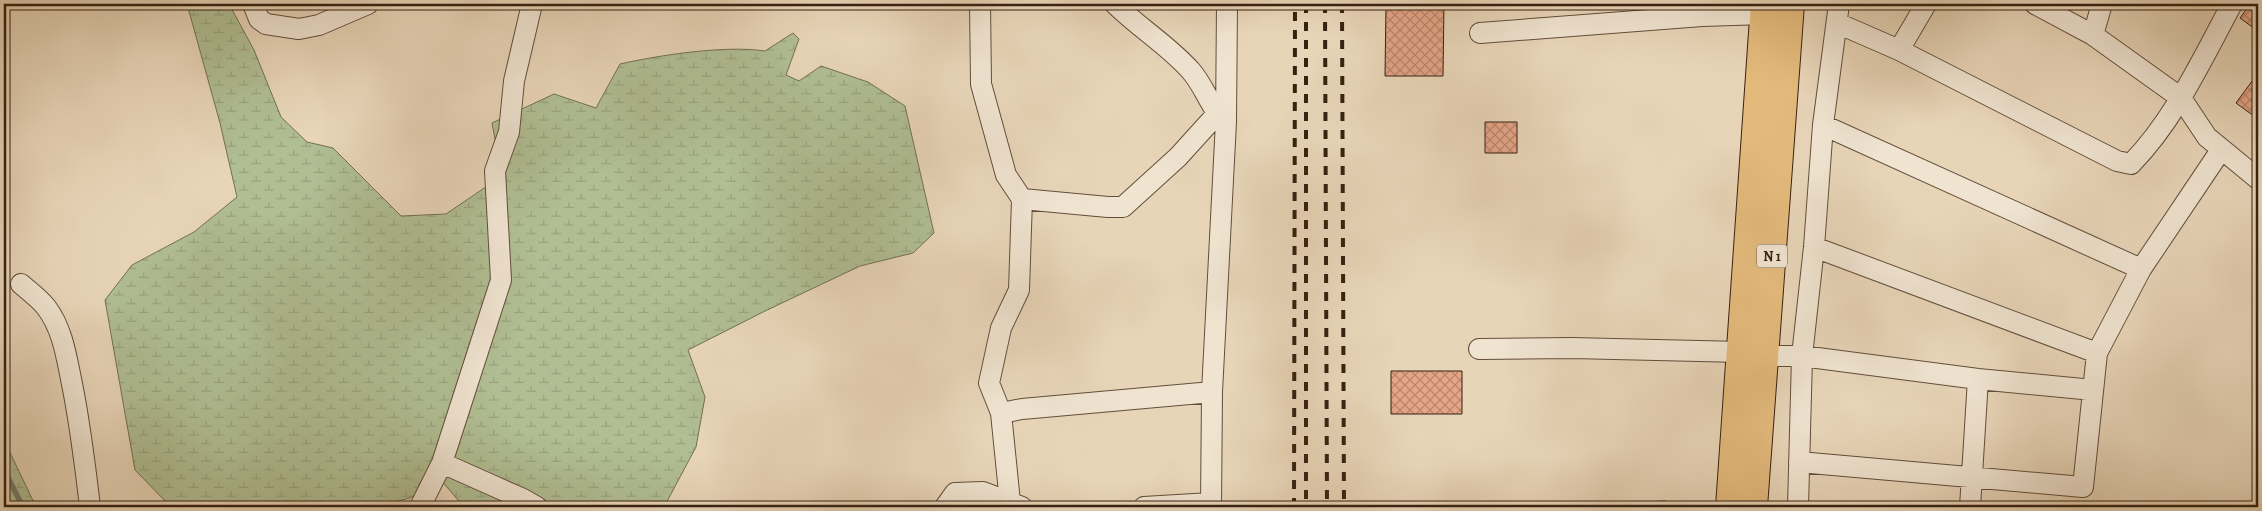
<svg xmlns="http://www.w3.org/2000/svg" width="2262" height="511" font-family="Alegreya,serif">
<style>
.wetland{fill:url(#wetland-marsh);stroke:#737052}
.lines{fill:none;stroke-linecap:round;stroke-linejoin:round}
.stream{stroke:#717c6d;stroke-width:5.5}
.building{fill:url(#building-cross-hatch);stroke:#362111}
.minor-casing{stroke:#624e3b;stroke-width:22}
.highway-casing{stroke:#362111;stroke-width:30}
.minor{stroke:#f0e4d1;stroke-width:20}
.highway{stroke:#e4ba7c;stroke-width:28}
.rail{stroke:#362111;stroke-width:4;stroke-dasharray:9 9;stroke-linecap:butt}
.labels{text-anchor:middle;stroke-width:5;stroke-linejoin:round;paint-order:stroke}
.shield{fill:#f0e4d1;stroke:#6e5c4b;stroke-width:1}
.shield-label{font-size:14px;font-weight:bold;fill:#362111}
</style>
<defs>
<pattern id="wetland-marsh" width="20" height="14" patternUnits="userSpaceOnUse" patternTransform="scale(1.25)"><rect width="20" height="14" fill="#b0be93"/><path d="M1 5h8M5 5V1M11 12h8M15 12V8" fill="none" stroke="#98a37e"/></pattern>
<pattern id="building-cross-hatch" width="8" height="8" patternUnits="userSpaceOnUse" patternTransform="scale(1.25)"><rect width="8" height="8" fill="#e5a587"/><path d="M0 0l8 8M0 8l8-8" fill="none" stroke="#ba866d"/></pattern>
</defs>
<rect width="100%" height="100%" fill="#e8d5b8"/>
<filter id="stains"><feTurbulence type="fractalNoise" baseFrequency=".004" numOctaves="4"/><feColorMatrix values="0 0 0 0 .2 0 0 0 0 .09 0 0 0 0 .02 0 0 0 .5 -.17"/></filter>
<radialGradient id="worn" r=".72"><stop offset=".6" stop-color="#630" stop-opacity="0"/><stop offset="1" stop-color="#630" stop-opacity=".3"/></radialGradient>
<path class="wetland" d="M187,4H229L254,50L281,117L307,142L333,148L401,216L446,214L502,176L492,123L554,94L596,108L620,64C660,55 725,45 765,51L793,33L799,39L786,75L799,81L821,66L868,82L905,106L934,233L913,253L860,266L763,312L688,350L705,397L696,447L664,507H464L440,479L410,498L374,507H171L135,470L105,300L132,265L194,232L237,197L220,123Z
M4,440L36,507H4Z"/>
<g class="lines">
<path class="stream" d="M4,470L23,507"/>
</g>
<path class="building" d="M1386,4H1444L1443,76H1385Z
M2250,4H2258V31L2240,18Z
M2258,73V119L2236,103Z
M1485,122H1517V153H1485Z
M1391,371H1462V414H1391Z
M1666,501L1667,507H1617V503Z"/>
<g class="lines">
<g class="minor-casing">
<path id="minor" d="M253,4L259,19L266,24L299,29L319,25L368,4
M980,4L981,84L1006,175L1022,199L1019,290L1001,328L989,383L1001,413L1010,502
M1115,4C1139,28 1168,45 1191,71C1205,87 1210,108 1226,122
M2035,4L2093,35L2181,98L2207,137L2258,179
M1837,23L1899,50L2117,161L2131,164C2175,119 2202,59 2232,4
M1480,33L1702,16L1765,14
M2093,35L2102,4
M1899,50L1926,4
M1823,125L2141,269
M1022,199L1108,207H1123L1178,157L1217,114
M1814,247L2097,353
M21,284C29,291 39,298 46,307C62,328 66,354 71,379C80,422 85,464 90,507
M1479,349L1572,348L1741,352
M1765,356H1802L1978,379L2093,390
M1001,413L1022,409L1212,392
M1799,462L2083,487L2097,353L2141,269L2221,150
M442,463L523,499L537,507
M420,507L442,463L501,280L495,171L509,132L514,81L532,4
M945,507L955,493L983,492L1022,507
M1144,507L1211,503
M1211,507L1212,392L1226,122L1227,4
M1798,507L1802,356L1814,247L1823,125L1839,4
M1970,507L1978,379"/>
</g>
<g class="highway-casing">
<path id="highway" d="M1730,507L1765,4
M1753,507L1790,4"/>
</g>
<use href="#minor" class="minor"/>
<use href="#highway" class="highway"/>
<path class="rail" d="M1306,4V507
M1325,4L1327,507
M1342,4L1344,507
M1294,507L1295,4"/>
</g>
<g class="labels">
<rect class="shield" x="1757" y="244.5" width="30" height="23" rx="4"/>
<g class="shield-label">
<text x="1772" y="261">N 1</text>
</g>
</g>
<rect width="2262" height="511" fill="none" stroke="#e8d5b8" stroke-width="20"/>
<rect x="5" y="5" width="2252" height="501" fill="none" stroke="#362111" stroke-width="2.5"/>
<rect x="10" y="10" width="2242" height="491" fill="none" stroke="#362111"/>
<rect width="100%" height="100%" filter="url(#stains)"/>
<rect width="100%" height="100%" fill="url(#worn)"/>
</svg>
